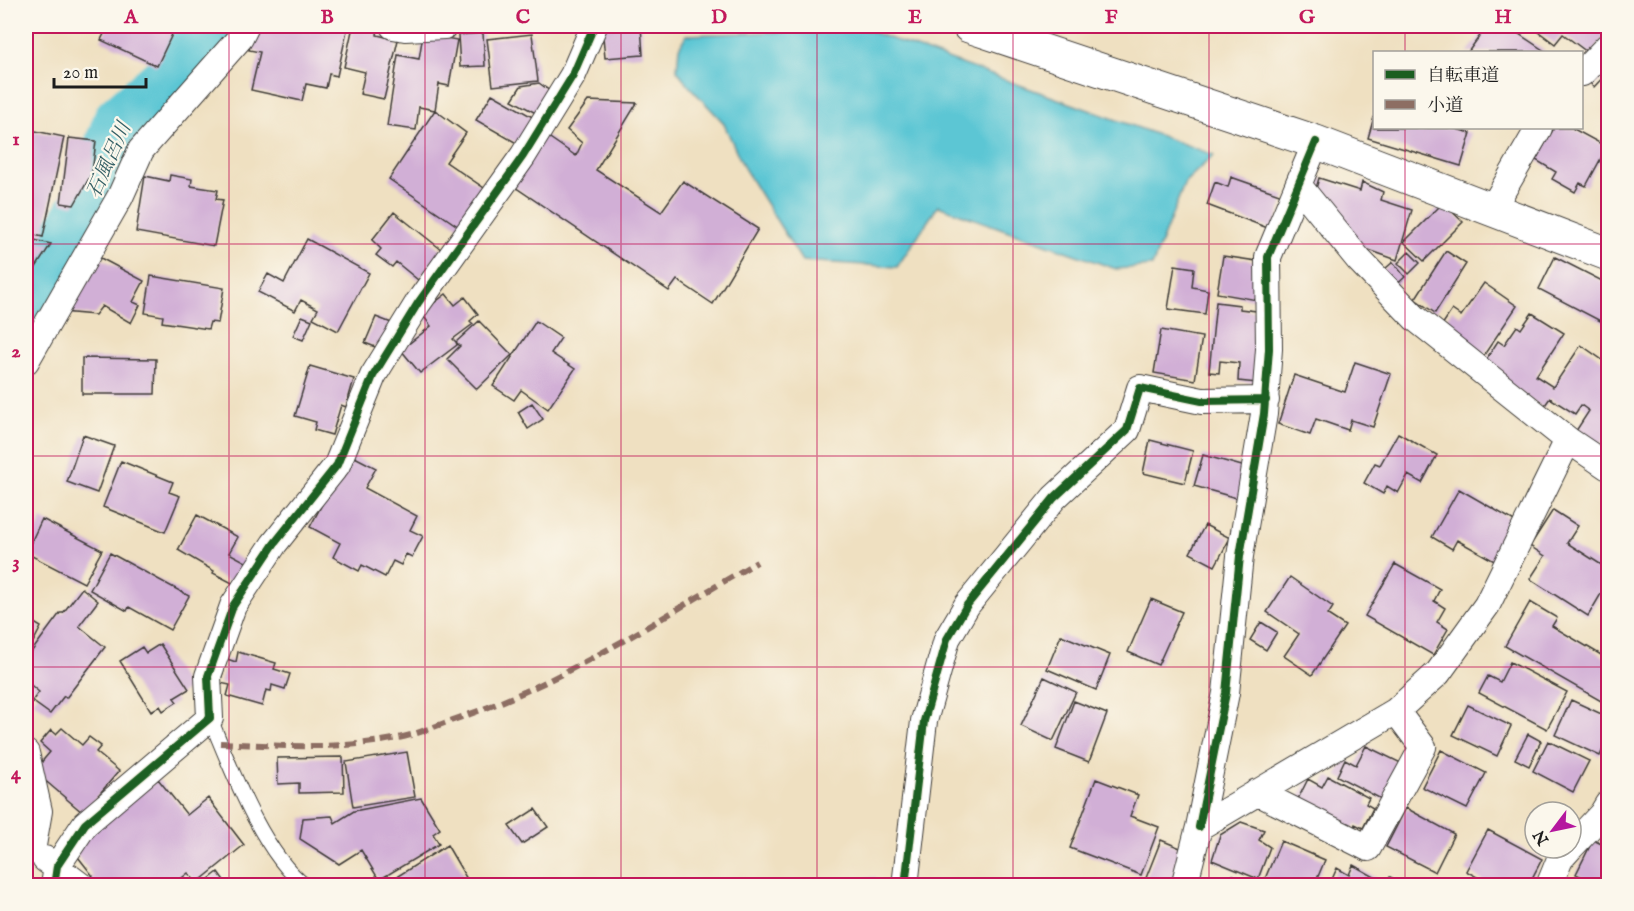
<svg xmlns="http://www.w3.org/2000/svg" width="1634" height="911" font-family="'IM FELL English','Noto Serif JP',serif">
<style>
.water{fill:#5bc6d4;stroke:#3c7178;stroke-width:1.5}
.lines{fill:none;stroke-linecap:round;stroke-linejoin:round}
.river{stroke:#5bc6d4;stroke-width:54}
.building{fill:#d1afd6}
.lane-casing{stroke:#3c3935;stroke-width:16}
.street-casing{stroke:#3c3935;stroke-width:28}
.secondary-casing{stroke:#3c3935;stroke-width:35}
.lane{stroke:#fff;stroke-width:14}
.street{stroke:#fff;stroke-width:26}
.secondary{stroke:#fff;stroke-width:33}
.quiet{stroke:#8d6e63;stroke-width:6;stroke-dasharray:12 6;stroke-linecap:butt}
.cycleway-casing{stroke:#fbf7ec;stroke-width:11}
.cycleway{stroke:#1b5e20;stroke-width:8}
.grid{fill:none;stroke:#c2185b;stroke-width:1.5;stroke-opacity:0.55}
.labels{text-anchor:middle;stroke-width:4.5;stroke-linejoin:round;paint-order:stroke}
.water-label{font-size:20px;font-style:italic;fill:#356066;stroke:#fbf7ec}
.neatline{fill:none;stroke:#c2185b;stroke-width:2}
.grid-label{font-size:20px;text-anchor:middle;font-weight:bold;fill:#c2185b}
</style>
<rect width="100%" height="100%" fill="#fbf7ec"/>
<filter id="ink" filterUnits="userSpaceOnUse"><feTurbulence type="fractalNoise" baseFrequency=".0167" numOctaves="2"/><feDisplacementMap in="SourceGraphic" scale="12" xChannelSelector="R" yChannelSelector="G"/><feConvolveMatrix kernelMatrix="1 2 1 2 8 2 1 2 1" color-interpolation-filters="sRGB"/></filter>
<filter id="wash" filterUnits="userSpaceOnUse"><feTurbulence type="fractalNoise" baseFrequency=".008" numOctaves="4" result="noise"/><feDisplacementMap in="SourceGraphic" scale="24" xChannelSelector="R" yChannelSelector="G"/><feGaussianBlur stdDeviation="1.35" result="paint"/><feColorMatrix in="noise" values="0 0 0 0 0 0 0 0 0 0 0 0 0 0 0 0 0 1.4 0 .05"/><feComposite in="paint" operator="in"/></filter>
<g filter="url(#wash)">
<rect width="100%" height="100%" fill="#efe0c1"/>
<path class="water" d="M864,29L1214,155L1185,182L1152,266L1116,269L938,206L897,267L802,261L744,168L723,122L689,86L677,70L679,48L686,35Z"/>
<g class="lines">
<path class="river" d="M26,310L95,191L120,121L171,77L211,26"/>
</g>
<g id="blocks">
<path class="building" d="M108,26H176L157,66L101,40Z
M255,26H348L337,76L329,74L326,88L306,84L302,101L251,90L260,52L249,50Z
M353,26L378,27L377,35L398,40L384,99L360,94L365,72L344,67Z
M602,26H641L643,55L605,58Z
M1487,26H1507L1546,52H1468Z
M1531,26H1608V31L1591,55L1563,34L1555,44Z
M483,33L485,66L460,67L458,35Z
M423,34L457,40L449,86L439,84L435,110L419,107L416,130L387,126L398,55L419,59Z
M532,34L538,81L493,86L487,39Z
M1608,53V72L1594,87L1584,77Z
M539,83L554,94L541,116L512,100L521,86Z
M492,94L536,119L520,145L476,120Z
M588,101L637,103L596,170L661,212L683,181L758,229L713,304L677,280L669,291L512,185L544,134L576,156L582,143L567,130Z
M435,110L466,133L446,162L487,190L462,229L389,179Z
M1374,117V128H1452L1471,133L1461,166L1368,138Z
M1554,128H1572L1607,147L1586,186L1580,183L1575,192L1552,179L1556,172L1536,160Z
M26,129L64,137L43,237L26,233Z
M69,138L96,141L92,173L74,205L61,203Z
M170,175L192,179L191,186L218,190L216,199L223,200L214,246L136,232L145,176L169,181Z
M1231,177L1285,196L1273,230L1207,205L1215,182L1228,187Z
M1319,178L1360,191L1362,182L1383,192L1381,200L1412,210L1397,260L1352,244L1313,199Z
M1443,203L1463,222L1424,261L1404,242Z
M394,212L442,250L418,280L396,262L392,267L376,255L381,249L372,240Z
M26,238L51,244L26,283Z
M307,239L369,273L338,331L313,318L318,309L301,300L295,311L258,292L268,274L284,283Z
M1446,251L1466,264L1435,313L1415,299Z
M1409,252L1420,263L1409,274L1398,263Z
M93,254L144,281L133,302L140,305L131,323L102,306L95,315L62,312Z
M1223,256L1263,262L1257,300L1217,293Z
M1555,257L1606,283L1608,277V325L1539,289Z
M1393,262L1405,277L1392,289L1379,274Z
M1175,265L1194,268L1192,287L1208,290L1205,314L1168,309Z
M151,276L224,288L218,323L210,322L208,329L162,322L163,316L145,313Z
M1484,283L1517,306L1482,358L1440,328L1452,310L1461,316Z
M446,294L455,305L465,297L478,314L470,321L473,324L453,339L456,342L479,321L512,355L477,389L447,359L460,346L456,342L457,345L420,373L401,350L431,326L421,313Z
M1216,302L1240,305V309L1265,312L1257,383L1238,381L1239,363L1220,361L1219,373L1209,372Z
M1532,313L1564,333L1536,376L1553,387L1581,345L1608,364V433L1595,452L1572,437L1589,411L1581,405L1575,414L1550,398L1543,408L1481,367L1498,341L1504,345L1517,326L1521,329Z
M302,316L312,320L303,340L293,336Z
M376,317L394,324L383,350L365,343Z
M536,321L561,338L551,353L575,369L548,409L521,390L514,400L493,386Z
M1161,330L1202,337L1195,380L1154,373Z
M82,358L156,359L155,394H82Z
M1355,362L1391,374L1373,427L1351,420L1348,430L1316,419L1310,435L1278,424L1294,375L1345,392Z
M310,366L354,379L346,407L341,405L332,435L314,430L316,422L295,416Z
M532,403L543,419L528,429L518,412Z
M1398,433L1437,455L1422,483L1408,475L1398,493L1387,486L1383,494L1364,483L1375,463L1380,465Z
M83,435L114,446L97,493L67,482Z
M1150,440L1193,451L1185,483L1143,473Z
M349,454L376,468L365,488L417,516L410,530L423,536L412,557L406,554L401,565L393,561L385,577L362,565L359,571L333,557L340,543L310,527Z
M1203,455L1249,468L1240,499L1194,486Z
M121,461L173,482L169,492L180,496L165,532L103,507Z
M1459,489L1518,523L1496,562L1457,540L1452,549L1432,537Z
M1553,510L1578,526L1567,543L1608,569V582L1588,616L1530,579L1545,556L1530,546Z
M197,515L238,537L229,553L248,563L236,585L213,573L214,571L178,550Z
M42,519L102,550L84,583L26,553Z
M1205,525L1230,538L1215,566L1190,553Z
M110,553L189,596L170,630L129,607L127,611L90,590Z
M1395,564L1440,589L1434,601L1445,608L1437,622L1448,629L1433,655L1365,616Z
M1290,577L1333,607L1328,615L1345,626L1312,675L1284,656L1299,634L1267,612Z
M82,588L98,601L79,626L105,647L66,698L64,696L50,714L32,701L39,692L26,681V670L28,666L26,664V659L60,613H63Z
M1151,599L1182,612L1158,665L1128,652Z
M1530,602L1557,618L1552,626L1608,659V705L1505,646Z
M26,618L41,627L30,648L26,645Z
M1261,622L1277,632L1266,650L1250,640Z
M1061,635L1110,655L1096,690L1047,669Z
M160,644L189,689L174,698L177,702L163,711L160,706L151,711L120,661L142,647L146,653Z
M238,652L276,663L274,669L290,674L285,689L272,685L271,691L266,690L262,706L227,696L230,685L220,683L227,659L236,662Z
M1510,662L1567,692L1547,729L1479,693L1488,676L1500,682Z
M1044,677L1076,692L1053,741L1021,726Z
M1571,700L1608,717V737L1600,756L1555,735Z
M1074,701L1107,714L1089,762L1056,749Z
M1468,705L1511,726L1497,756L1453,735Z
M62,728L82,745L89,737L101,746L96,752L119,771L83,813L34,771L50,752L40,743L51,730L56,734Z
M1528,734L1541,741L1529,766L1515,759Z
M1548,741L1589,761L1573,792L1533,771Z
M1366,746L1403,764L1385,801L1337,776L1345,759L1356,765Z
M1441,750L1486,773L1467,809L1422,787Z
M407,752L415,797L353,807L346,762Z
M343,757L344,792L299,793V783L278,784L277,758Z
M1328,776L1369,798L1366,804L1373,808L1363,828L1355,824L1353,830L1297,801L1308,779L1322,787Z
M158,779L187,815L208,798L244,845L197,883L188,873L172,886H89L85,881L93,876L71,848Z
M1096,779L1138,795L1130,816L1159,827L1141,875L1070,848Z
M421,798L440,829L433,834L439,844L379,880L361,850L339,864L300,839L303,818L332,816L335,823L354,811Z
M1406,808L1454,834L1435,872L1386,847Z
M535,809L548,827L522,844L509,826Z
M1241,822L1264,830L1259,840L1270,847L1258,879L1212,860L1220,835Z
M1488,830L1542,859L1528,886H1493L1466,871Z
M1161,840L1185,850L1171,886H1151L1144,883Z
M1593,840L1608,847V886H1600L1576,874Z
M1281,841L1325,860L1314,886H1274L1264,881Z
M447,845L471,886H393L390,881Z
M1353,865L1380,880L1378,886H1329L1337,868L1349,875Z
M218,872L228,886H200Z
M1233,875L1257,885V886H1229Z
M876,877L877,886H828V884Z
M1390,877L1407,886H1386Z"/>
</g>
</g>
<g filter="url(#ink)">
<use href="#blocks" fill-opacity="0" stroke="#3c3935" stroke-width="1.5"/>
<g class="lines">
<g class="lane-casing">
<path id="lane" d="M210,718C230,766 263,855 306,886"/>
</g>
<g class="street-casing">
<path id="street" d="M393,26L405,28L444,26
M1582,73L1608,46
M1298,185L1359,260L1415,318L1568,440L1608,467
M1492,209L1539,128
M26,361L120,197L141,150L240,38L246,26
M26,753L39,811L32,851
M1257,792L1368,848L1423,747L1396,711
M1199,827L1226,693L1240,556L1264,414L1269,349L1268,257L1316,142
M1571,847L1602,814L1608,804
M45,859L81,886
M54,886L57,866L85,824L210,718L208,676L233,606L274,544L337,465L373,376L418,303L523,156L573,75L594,26
M905,886L924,721L947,639L967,605L1054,498L1127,430L1140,388L1202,401L1266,400
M1184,886L1199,827L1396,711L1438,673L1487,605L1568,440
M1549,886L1560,859L1570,848"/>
</g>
<g class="secondary-casing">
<path id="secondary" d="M969,26L1316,142L1608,254"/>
</g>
<use href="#lane" class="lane"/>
<use href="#street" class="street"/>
<use href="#secondary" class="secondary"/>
<path class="quiet" d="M220,743C279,746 340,750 398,738C415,735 433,727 450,721C560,685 657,620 757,562"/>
<g class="cycleway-casing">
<path id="cycleway" d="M1199,827L1226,693L1240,556L1264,414L1269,349L1268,257L1316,142
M54,886L57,866L85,824L210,718L208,676L233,606L274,544L337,465L373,376L418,303L523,156L573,75L594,26
M905,886L924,721L947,639L967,605L1054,498L1127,430L1140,388L1202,401L1266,400"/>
</g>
<use href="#cycleway" class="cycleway"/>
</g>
</g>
<path class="grid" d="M229,26V886M425,26V886M621,26V886M817,26V886M1013,26V886M1209,26V886M1405,26V52M1405,128V886M26,244H1608M26,456H1608M26,667H1608"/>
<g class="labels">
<g class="water-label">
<text transform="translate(108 160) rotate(-66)" y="7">石風呂川</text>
</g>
</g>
<rect width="1634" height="911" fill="none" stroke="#fbf7ec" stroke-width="66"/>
<rect x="1373" y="51" width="210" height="78" fill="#fbf7ec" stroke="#a29f99" stroke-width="1.5"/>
<rect x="1385" y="70" width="30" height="9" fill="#1b5e20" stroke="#a29f99" stroke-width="1.5"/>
<text x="1427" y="81" font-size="18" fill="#1c1c1c">自転車道</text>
<rect x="1385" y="100" width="30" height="9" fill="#8d6e63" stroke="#a29f99" stroke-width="1.5"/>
<text x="1427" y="111" font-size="18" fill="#1c1c1c">小道</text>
<g transform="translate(1553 830) rotate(238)"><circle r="28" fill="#fbf7ec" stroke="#a29f99" stroke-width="1.5"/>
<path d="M0-4.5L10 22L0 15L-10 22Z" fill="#b5179e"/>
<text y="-9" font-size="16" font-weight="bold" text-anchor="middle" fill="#1c1c1c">N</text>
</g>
<path d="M54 78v9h92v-9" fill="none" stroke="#1c1c1c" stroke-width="3"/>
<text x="63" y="78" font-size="18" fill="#1c1c1c" stroke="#fbf7ec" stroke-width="4.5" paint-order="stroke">20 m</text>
<rect x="33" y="33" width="1568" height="845" class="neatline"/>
<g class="grid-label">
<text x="131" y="23">A</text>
<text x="327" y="23">B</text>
<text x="523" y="23">C</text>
<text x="719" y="23">D</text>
<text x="915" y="23">E</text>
<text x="1111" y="23">F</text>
<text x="1307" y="23">G</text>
<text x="1503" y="23">H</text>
<text x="16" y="145">1</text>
<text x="16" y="357">2</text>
<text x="16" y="568">3</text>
<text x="16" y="779">4</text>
</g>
</svg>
